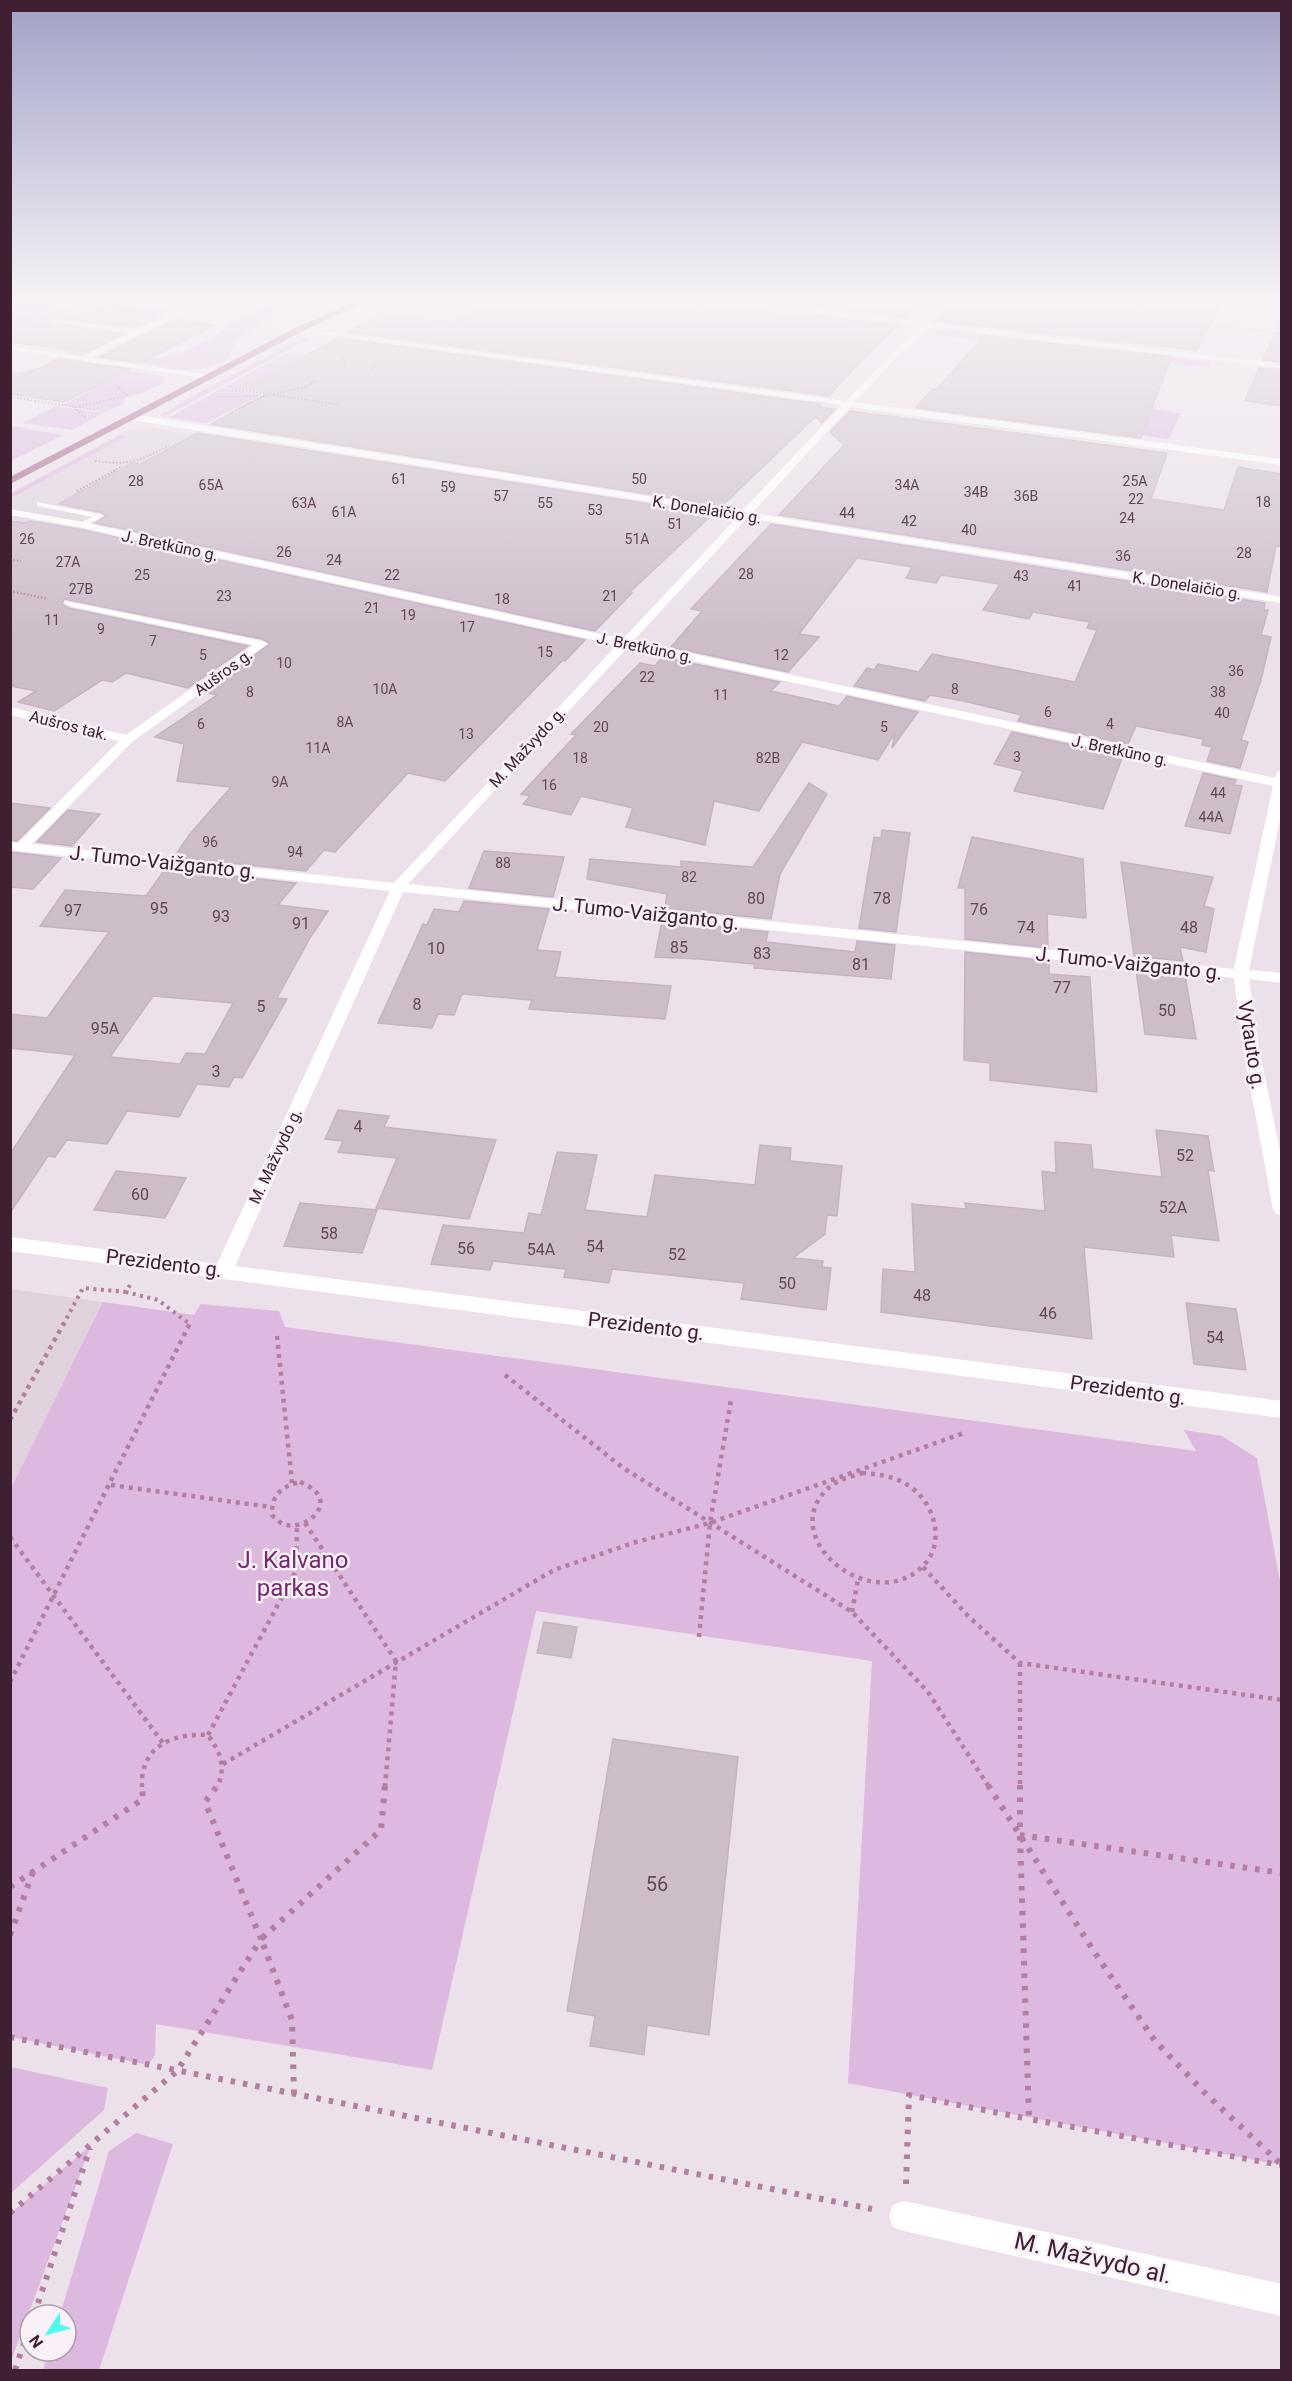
<svg xmlns="http://www.w3.org/2000/svg" width="1292" height="2381" font-family="Roboto,sans-serif">
<style>
.built{fill:#e0d2dd}
.green{fill:#ddb8df}
.building{fill:#cdbdc9;stroke:#c6b3c1;stroke-width:1.5;fill-rule:evenodd}
.lines{fill:none;stroke-linecap:round;stroke-linejoin:round}
.path-far4{stroke:#b27fa0;stroke-width:1.5;stroke-dasharray:1.5 2;stroke-linecap:butt}
.path-far3{stroke:#b27fa0;stroke-width:2;stroke-dasharray:1.5 2;stroke-linecap:butt}
.path-far2{stroke:#b27fa0;stroke-width:4;stroke-dasharray:3 4.5;stroke-linecap:butt}
.path-far1{stroke:#b27fa0;stroke-width:4.5;stroke-dasharray:4 5;stroke-linecap:butt}
.path{stroke:#b27fa0;stroke-width:6;stroke-dasharray:4.5 8;stroke-linecap:butt}
.lane{fill:#fff;fill-rule:evenodd}
.street{fill:#fff;fill-rule:evenodd}
.primary{fill:#a56289;fill-rule:evenodd}
.labels{text-anchor:middle;stroke-width:5;stroke-linejoin:round;paint-order:stroke}
.far-number-label{font-size:14px;fill:#624758}
.far-street-label{font-size:16px;fill:#3e2032;stroke:#f9f1f7}
.number-label{font-size:16px;fill:#624758}
.street-label{font-size:20px;fill:#3e2032;stroke:#f9f1f7}
.near-number-label{font-size:20px;fill:#624758}
.near-park-label{font-size:24px;fill:#772873;stroke:#f9f1f7}
.near-street-label{font-size:24px;fill:#3e2032;stroke:#f9f1f7}
</style>
<rect width="100%" height="100%" fill="#ece1ea"/>
<path class="built" d="M146,427L250,442L99,532L86,530L31,561L11,556L10,493L127,430Z
M11,1289L103,1302L11,1488L10,1289Z"/>
<path class="green" d="M11,302H119L165,308L170,306L179,307L159,317L66,304L37,315L55,318L45,323L11,330Z
M269,302H313L272,313L274,314L261,321L256,329L237,339L229,357L210,367L187,370L102,356L131,355L157,358L181,354L220,333L234,321Z
M946,330L1210,362L1207,367H1204L937,335L936,333Z
M302,338H310L164,417L161,415L187,399Z
M286,354H308L248,386L281,392L270,394L224,387Z
M73,362L163,376L164,382L141,394L125,397L123,404L106,412L63,405L89,391L11,380V373Z
M222,388L262,395L207,423L169,418Z
M1092,401L1181,413L1169,439L1075,427Z
M56,406L103,413L72,430L23,423Z
M11,426L63,435L11,461Z
M120,435L127,436L11,498V494Z
M103,1302L194,1315L201,1304L279,1311L285,1327L1196,1451L1184,1430L1222,1436L1257,1458L1282,1592L1281,2165L848,2083L872,1661L536,1611L432,2070L156,2024L155,2055L148,2065L11,2037V1488Z
M11,2067L108,2088L104,2110L11,2193Z
M136,2133L173,2144L99,2370H43L49,2351H66V2315H60L109,2151Z
M91,2145L11,2361V2213Z"/>
<path class="building" d="M490,302H680L803,317L808,314L898,326L862,360L829,396L348,332L374,318L382,319L391,314L454,322Z
M822,302H884L878,307L914,311L906,318L817,307Z
M951,302H1119L1182,309L1188,302H1223L1197,350L935,321Z
M66,305L157,318L137,327L53,318L51,322L53,324L123,334L81,355L72,353L78,351L10,342V328Z
M1281,316V362L1263,360Z
M174,320L216,325L141,363L99,357Z
M984,336L1171,357L1141,438L916,408L932,389L936,390Z
M338,338L821,404L819,407L835,409L822,423L815,417L722,506L211,424L274,390L250,386Z
M59,359L129,369L64,402L10,394V382Z
M1259,368L1281,370V406L1245,401Z
M850,411L1167,453L1151,499L1224,510L1238,467L1281,474V547L1276,546L1267,592L779,515L844,445L830,432Z
M197,433L713,514L629,593H632L595,631L96,523L106,515L100,512L59,504L132,463L141,464Z
M10,521L25,523L30,521L83,530L585,640L565,661L563,660L445,781L408,773L335,852L324,850L306,871L174,857L190,834L231,787L177,781L184,744L155,737L217,695L205,692L270,643L262,639L64,599L62,604L69,608L248,646L188,688L126,673L112,682L102,680L54,711L18,702L36,691L10,686Z
M771,524L1265,603L1264,610H1268L1261,635L1271,637L1261,680L1241,740L1248,742L1240,768L1207,761L1212,747L1202,745L1203,739L1136,726L1128,744L1018,721L1021,715L964,701L930,695L925,701L854,686L867,668L874,670L878,664L919,672L932,654L1075,682L1097,630L1087,628L1090,622L1033,612L1029,619L983,610L1000,584L941,575L936,583L906,578L912,567L857,558L799,634L819,637L788,672L671,647L702,611L691,609Z
M662,657L780,682L771,691L839,706L847,696L918,712L892,748L895,733L878,760L802,742L759,811L714,801L705,845L626,827L633,808L581,796L571,815L523,804L530,796L521,794L576,735L571,734L640,663L655,666Z
M1012,732L1123,756L1103,809L1014,791L1023,771L994,764Z
M1203,773L1236,780L1234,785L1242,786L1230,834L1185,826Z
M809,783L827,794L780,874L771,919L665,908L667,894L587,879L590,859L681,867V861L753,867Z
M10,803L50,808L17,841L10,840Z
M68,810L100,814L72,846L37,842Z
M882,830L910,833L896,932L859,928L874,837L881,838Z
M972,837L1083,859L1086,918L1047,914L1048,948L965,939V888H958Z
M484,851L564,857L553,897L469,888Z
M10,852L61,858L33,889L10,887Z
M1121,862L1213,877L1204,906L1214,909L1206,952L1180,947L1183,961L1134,956Z
M165,869L296,883L278,905L328,911L310,938L277,998L287,999L242,1078L234,1077L229,1087L197,1084L179,1117L127,1111L107,1144L67,1140L55,1157L48,1156L10,1213V1154L75,1055L10,1048V1014L47,1018L109,932L40,926L65,890L146,896ZM153,996L233,1003L205,1054L186,1053L180,1064L110,1057Z
M464,901L549,909L537,950L561,952L555,977L671,986L665,1019L529,1009L532,1000L462,994L454,1015L438,1014L432,1028L378,1023L423,924L427,925L434,909L459,912Z
M662,921L768,932L766,942L855,952L857,941L895,945L891,979L754,968L755,964L699,959L655,957Z
M965,952L1049,961V974L1090,977L1097,1092L990,1080V1063L964,1060Z
M1136,970L1185,975L1196,1039L1145,1034Z
M338,1110L389,1116L384,1127L496,1140L469,1219L376,1208L397,1158L338,1152L343,1141L325,1139Z
M1156,1130L1208,1136L1214,1171L1208,1170L1219,1241L1171,1235L1174,1257L1084,1247L1092,1339L881,1312L883,1269L915,1272L912,1204L966,1209L965,1203L1045,1211L1042,1171L1056,1173L1055,1142L1091,1145L1093,1169L1162,1177Z
M760,1145L791,1148L790,1161L842,1166L837,1216L827,1215L825,1234L793,1258L823,1261L822,1267L831,1268L826,1310L741,1299L744,1283L612,1269L609,1283L564,1277L566,1269L493,1261L490,1270L431,1264L443,1225L524,1233L529,1213L541,1215L557,1152L597,1155L585,1210L647,1217L655,1175L755,1185Z
M116,1171L186,1178L165,1218L94,1210Z
M300,1203L377,1210L362,1253L284,1246Z
M1186,1303L1236,1309L1246,1370L1194,1364Z
M544,1622L577,1627L571,1658L537,1653Z
M613,1739L738,1757L709,2035L647,2025L644,2055L590,2046L595,2016L567,2011Z"/>
<g class="lines">
<path class="path-far4" d="M11,307L25,302
M10,309L46,305
M287,310L289,302
M10,316L37,319
M25,317L38,312
M262,324L278,314
M1213,324L1282,334
M343,357L345,365
M371,369L383,361
M116,385L128,396
M232,389L266,394
M273,395L341,405
M10,397L96,410
M218,397L259,396
M79,406L118,398
M74,407L86,418
M232,412L263,396L305,387L315,381
M95,461C127,466 141,461 169,445
M113,471L122,466"/>
<path class="path-far3" d="M77,491L116,470
M10,559L21,561
M10,591L48,599"/>
<path class="path-far2" d="M130,1285L126,1292L158,1300L191,1325
M63,1325L83,1288L126,1292"/>
<path class="path-far1" d="M277,1336L292,1483
M505,1375L622,1467L852,1612L928,1692L989,1787
M10,1420L64,1323
M862,1473C877,1474 893,1476 906,1484C934,1500 947,1542 923,1566C871,1618 770,1534 832,1485C840,1479 853,1476 862,1473Z
M300,1482C345,1500 305,1533 283,1524C279,1522 275,1518 272,1515C271,1495 282,1486 300,1482Z
M111,1485L271,1507
M305,1523L396,1661L385,1787
M10,1537L163,1743
M923,1567L969,1617L1020,1663L1282,1700
M852,1612L858,1579
M699,1637L710,1523L731,1400
M1020,1663V1787
M10,1682L190,1323
M208,1735L296,1571L297,1525
M223,1764L554,1570L636,1542L710,1523L964,1433
M142,1787C140,1746 173,1733 208,1735C220,1752 227,1767 217,1787"/>
<path class="path" d="M988,1785L1093,1950L1155,2041L1205,2093L1282,2165
M1020,1785V1835L1282,1873
M1020,1836L1029,2119L1280,2165
M10,1887L143,1799L142,1785
M10,1935L33,1872
M10,2037L872,2209
M294,2094L292,2020L261,1939L381,1830L385,1785
M906,2184L909,2095L1029,2119
M10,2213L177,2071L261,1939L205,1802L218,1785
M34,2315L90,2148
M15,2370L30,2325"/>
<path class="lane" d="M167,302H184L198,306L195,308Z
M55,319L139,330L142,332L139,334L53,322Z
M37,502L100,514L104,516L83,527H80V523L92,517L37,506Z"/>
<path class="street" d="M195,302H205L91,358L209,375H212V379L10,350V346L81,357Z
M732,302H757L923,322L942,302H949L930,323L1282,364V368L926,327L854,402L1282,459V465L850,407L752,513L1282,597V603L747,518L633,641L1275,778L1277,772L1282,771V810L1249,970L1282,973V983L1249,979L1259,1048L1282,1161V1215L1276,1214L1273,1209L1243,1048L1234,978L403,892L235,1266L1282,1401V1418L10,1251V1237L217,1264L390,891L10,850V842L18,843L119,741L10,715V707L126,735L253,645L69,606L64,603L65,601L262,641L268,644L132,742L32,844L394,883L617,645L83,528L10,515V509L83,522L623,639L738,516L132,420L128,417L132,414L742,511L842,405L294,330L298,328L846,401L919,326ZM628,647L1273,786L1234,969L408,884Z
M904,2201L1282,2284V2316L904,2231L893,2227L889,2216L893,2205Z"/>
<path class="primary" d="M354,302H364L301,332L10,484V477L295,328Z"/>
</g>
<linearGradient id="sky" x2="0" y2="1"><stop stop-color="#a0a1c6"/><stop offset="0.47" stop-color="#f6f2f6"/><stop offset="1" stop-color="#f6f2f6" stop-opacity="0"/></linearGradient>
<rect width="1292" height="636" fill="url(#sky)"/>
<g class="labels">
<g class="far-number-label">
<text x="399" y="484">61</text>
<text x="639" y="484">50</text>
<text x="136" y="486">28</text>
<text x="1135" y="486">25A</text>
<text x="211" y="490">65A</text>
<text x="907" y="490">34A</text>
<text x="448" y="492">59</text>
<text x="976" y="497">34B</text>
<text x="501" y="501">57</text>
<text x="1026" y="501">36B</text>
<text x="1136" y="504">22</text>
<text x="1263" y="507">18</text>
<text x="304" y="508">63A</text>
<text x="545" y="508">55</text>
<text x="595" y="515">53</text>
<text x="344" y="517">61A</text>
<text x="847" y="518">44</text>
<text x="1127" y="523">24</text>
<text x="909" y="526">42</text>
<text x="675" y="529">51</text>
<text x="969" y="535">40</text>
<text x="27" y="544">26</text>
<text x="637" y="544">51A</text>
<text x="284" y="557">26</text>
<text x="1244" y="558">28</text>
<text x="1123" y="561">36</text>
<text x="334" y="565">24</text>
<text x="68" y="567">27A</text>
<text x="746" y="579">28</text>
<text x="142" y="580">25</text>
<text x="392" y="580">22</text>
<text x="1021" y="581">43</text>
<text x="1075" y="591">41</text>
<text x="81" y="594">27B</text>
<text x="224" y="601">23</text>
<text x="610" y="601">21</text>
<text x="502" y="604">18</text>
<text x="372" y="613">21</text>
<text x="408" y="620">19</text>
<text x="52" y="625">11</text>
<text x="467" y="632">17</text>
<text x="101" y="634">9</text>
<text x="153" y="646">7</text>
<text x="545" y="657">15</text>
<text x="203" y="660">5</text>
<text x="781" y="660">12</text>
<text x="284" y="668">10</text>
<text x="1236" y="676">36</text>
<text x="647" y="682">22</text>
<text x="385" y="694">10A</text>
<text x="955" y="694">8</text>
<text x="250" y="697">8</text>
<text x="1218" y="697">38</text>
<text x="721" y="700">11</text>
<text x="1048" y="717">6</text>
<text x="1222" y="718">40</text>
<text x="345" y="727">8A</text>
<text x="201" y="729">6</text>
<text x="1110" y="729">4</text>
<text x="601" y="732">20</text>
<text x="884" y="732">5</text>
<text x="466" y="739">13</text>
<text x="318" y="753">11A</text>
<text x="1017" y="762">3</text>
<text x="580" y="763">18</text>
<text x="768" y="763">82B</text>
<text x="280" y="787">9A</text>
<text x="549" y="790">16</text>
<text x="1218" y="798">44</text>
<text x="1211" y="822">44A</text>
<text x="210" y="847">96</text>
<text x="295" y="857">94</text>
<text x="503" y="868">88</text>
<text x="689" y="882">82</text>
</g>
<g class="far-street-label">
<text transform="translate(707 509) rotate(9)" y="6">K. Donelaičio g.</text>
<text transform="translate(170 545) rotate(12)" y="6">J. Bretkūno g.</text>
<text transform="translate(1187 585) rotate(9)" y="6">K. Donelaičio g.</text>
<text transform="translate(645 647) rotate(12)" y="6">J. Bretkūno g.</text>
<text transform="translate(223 672) rotate(-36)" y="6">Aušros g.</text>
<text transform="translate(69 725) rotate(14)" y="6">Aušros tak.</text>
<text transform="translate(527 747) rotate(-47)" y="6">M. Mažvydo g.</text>
<text transform="translate(1120 750) rotate(12)" y="6">J. Bretkūno g.</text>
<text transform="translate(275 1156) rotate(-65)" y="6">M. Mažvydo g.</text>
</g>
<g class="number-label">
<text x="756" y="904">80</text>
<text x="882" y="904">78</text>
<text x="159" y="914">95</text>
<text x="979" y="915">76</text>
<text x="73" y="916">97</text>
<text x="221" y="922">93</text>
<text x="301" y="929">91</text>
<text x="1026" y="933">74</text>
<text x="1189" y="933">48</text>
<text x="679" y="953">85</text>
<text x="436" y="954">10</text>
<text x="762" y="959">83</text>
<text x="861" y="970">81</text>
<text x="1062" y="993">77</text>
<text x="417" y="1010">8</text>
<text x="261" y="1012">5</text>
<text x="1167" y="1016">50</text>
<text x="105" y="1034">95A</text>
<text x="216" y="1077">3</text>
<text x="358" y="1132">4</text>
<text x="1185" y="1161">52</text>
<text x="140" y="1200">60</text>
<text x="1173" y="1213">52A</text>
<text x="329" y="1239">58</text>
<text x="595" y="1252">54</text>
<text x="466" y="1254">56</text>
<text x="541" y="1255">54A</text>
<text x="677" y="1260">52</text>
<text x="787" y="1289">50</text>
<text x="922" y="1301">48</text>
<text x="1048" y="1319">46</text>
<text x="1215" y="1343">54</text>
</g>
<g class="street-label">
<text transform="translate(163 862) rotate(6)" y="7">J. Tumo-Vaižganto g.</text>
<text transform="translate(646 913) rotate(6)" y="7">J. Tumo-Vaižganto g.</text>
<text transform="translate(1129 963) rotate(6)" y="7">J. Tumo-Vaižganto g.</text>
<text transform="translate(1252 1045) rotate(81)" y="7">Vytauto g.</text>
<text transform="translate(164 1263) rotate(7)" y="7">Prezidento g.</text>
<text transform="translate(646 1326) rotate(7)" y="7">Prezidento g.</text>
<text transform="translate(1128 1390) rotate(8)" y="7">Prezidento g.</text>
</g>
<g class="near-number-label">
<text x="657" y="1891">56</text>
</g>
<g class="near-park-label">
<text x="293" y="1568">J. Kalvano<tspan x="293" dy="28">parkas</tspan></text>
</g>
<g class="near-street-label">
<text transform="translate(1093 2258) rotate(13)" y="8">M. Mažvydo al.</text>
</g>
</g>
<rect width="1292" height="2381" fill="none" stroke="#3e2032" stroke-width="24"/>
<g transform="translate(48 2333) rotate(234)"><circle r="28" fill="#f9f1f7" stroke="#ae9da8" stroke-width="1.5"/>
<path d="M0-4.5L10 22L0 15L-10 22Z" fill="#51faed"/>
<text y="-9" font-size="16" font-weight="bold" text-anchor="middle" fill="#3e2032">N</text>
</g>
</svg>
